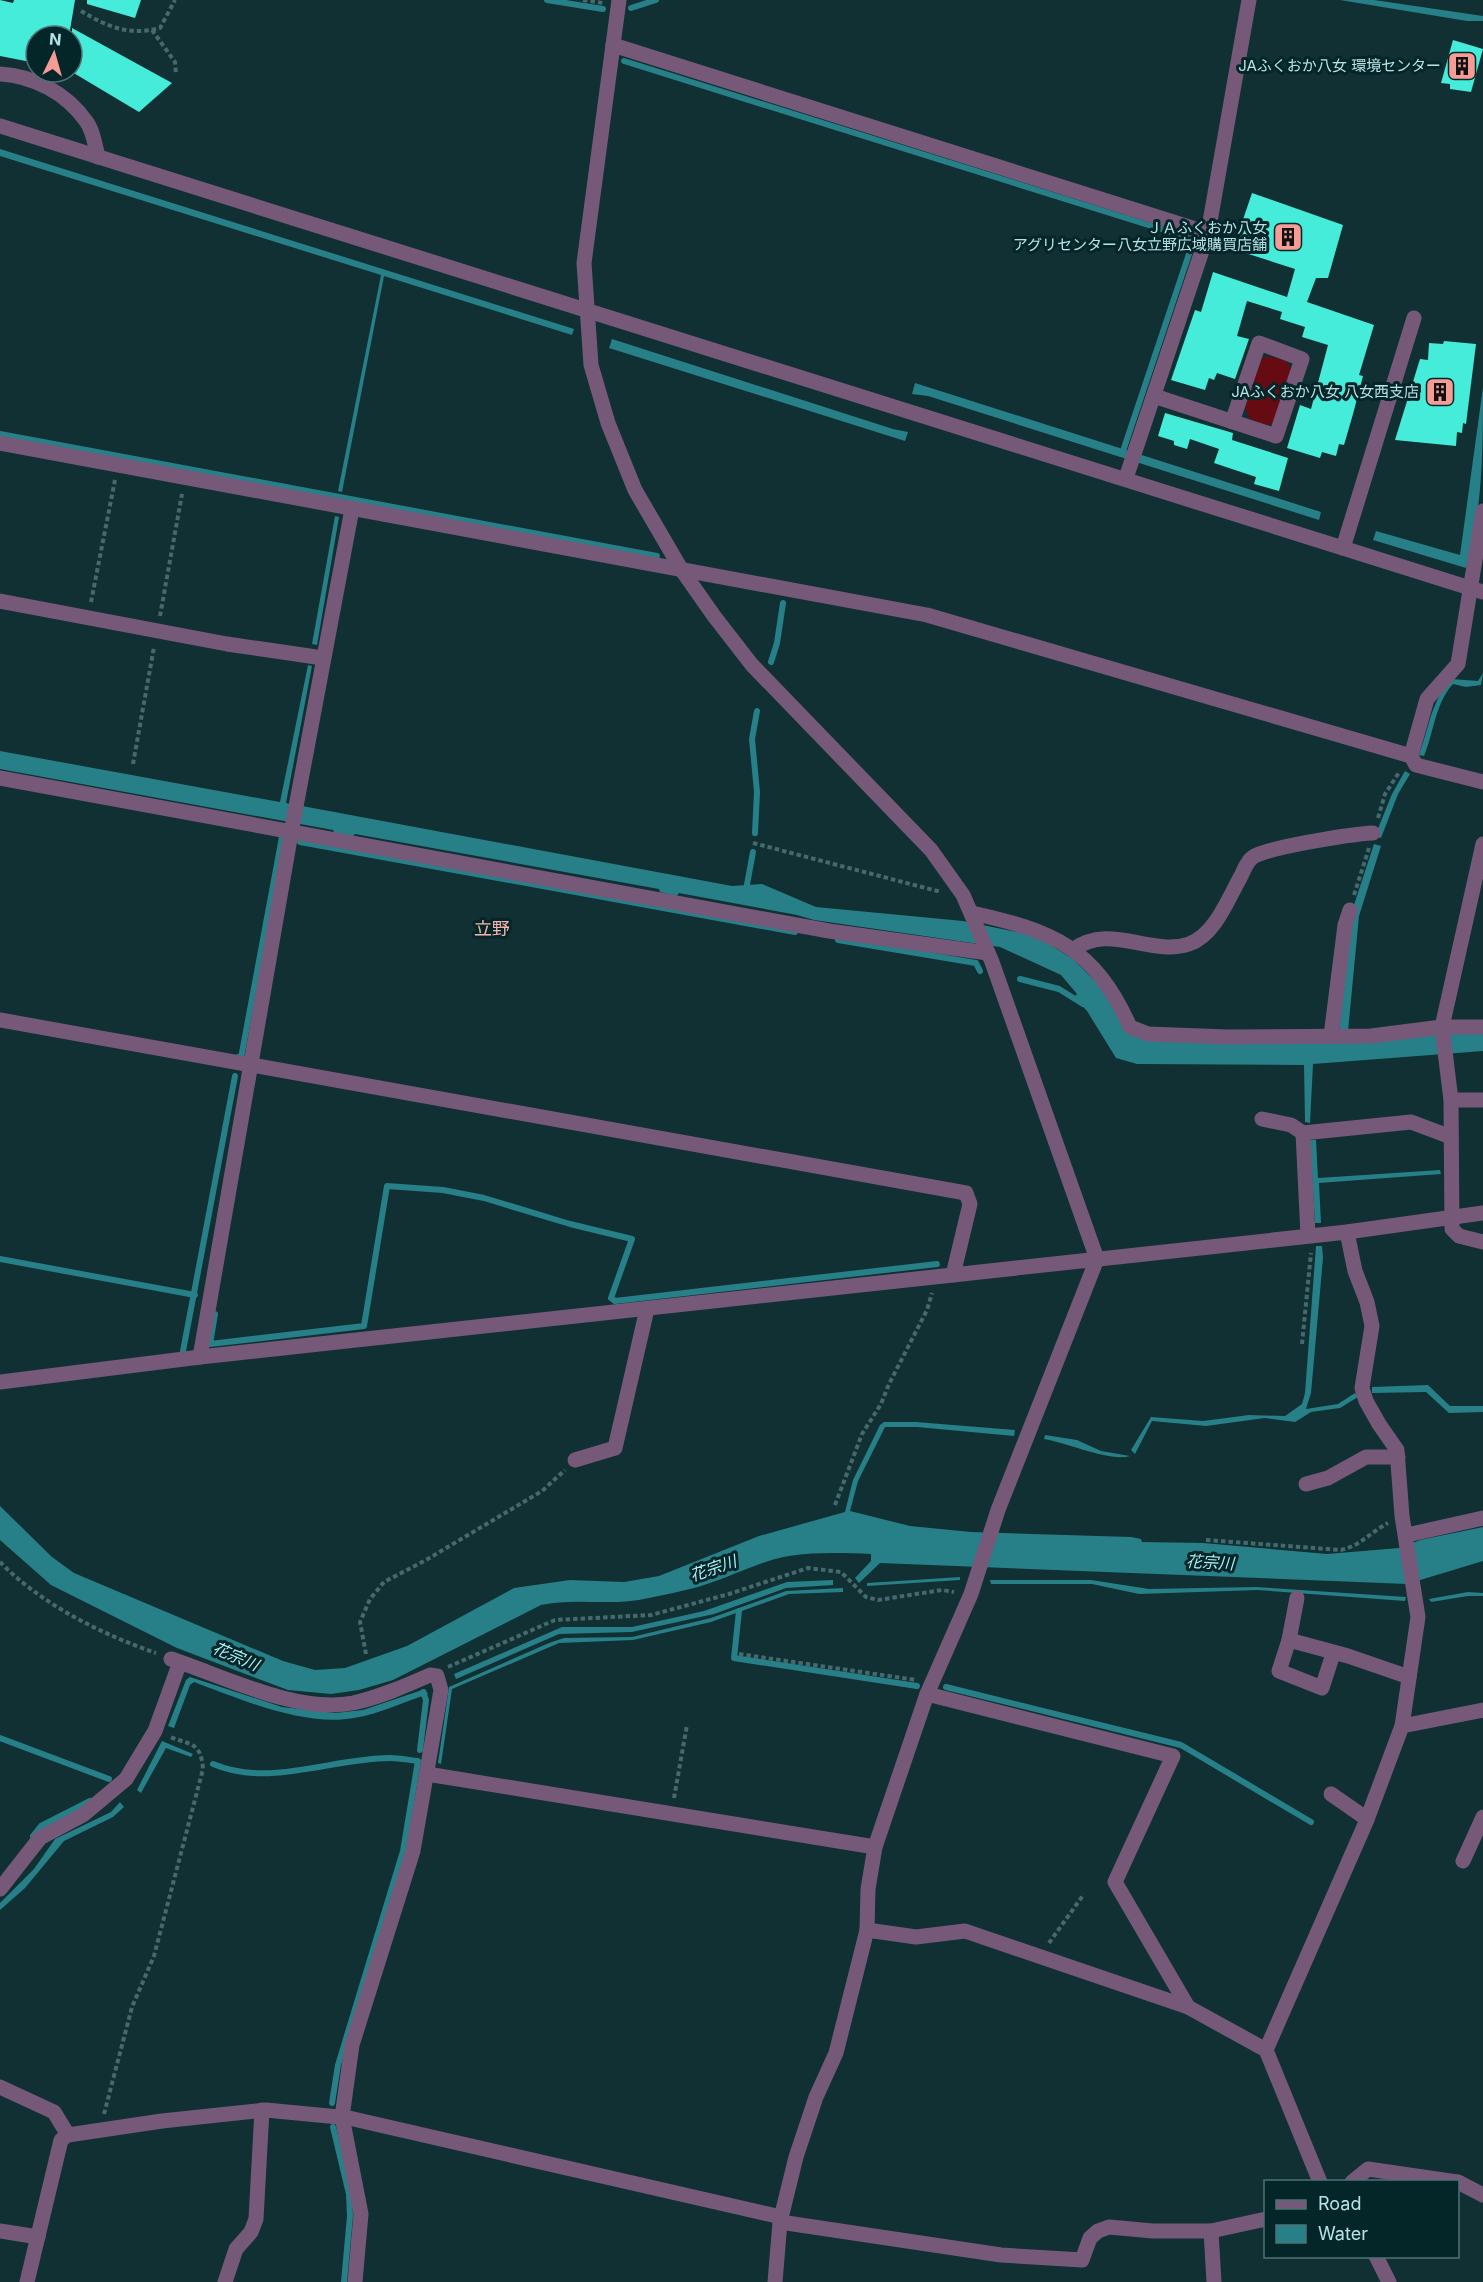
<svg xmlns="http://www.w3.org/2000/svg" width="1483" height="2282" font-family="Inter,'Noto Sans JP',sans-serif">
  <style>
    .green { fill: #660b12 }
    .water { fill: #277f88 }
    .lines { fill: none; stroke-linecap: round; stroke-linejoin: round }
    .stream { stroke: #277f88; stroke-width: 6 }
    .building { fill: #45ecd9 }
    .path { stroke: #45696d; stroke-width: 4; stroke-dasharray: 4.5 3; stroke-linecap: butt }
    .minor { stroke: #765979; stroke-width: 15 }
    .labels { text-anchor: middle; stroke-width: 6; stroke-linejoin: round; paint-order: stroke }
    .poi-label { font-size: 15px; fill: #b7e3e8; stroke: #052629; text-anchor: end }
    .water-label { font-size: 16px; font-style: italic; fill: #adeff6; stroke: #052629 }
    .quarter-label { font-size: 18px; fill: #f7b3ad; stroke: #052629 }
  </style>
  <rect width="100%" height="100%" fill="#103033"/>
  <!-- green -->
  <polygon class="green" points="1268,356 1286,361 1292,370 1274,423 1266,425 1250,419 1245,408 1261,360"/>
  <!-- water -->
  <g class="water">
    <polygon points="1340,0 1374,0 1483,16 1483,21 1467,21"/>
    <polygon points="0,149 574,329 572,335 384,276 342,492 338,491 381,275 0,156"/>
    <polygon points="612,339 893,429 908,432 905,441 609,348"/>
    <polygon points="915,383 1321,512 1319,520 928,396 912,394"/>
    <path d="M1483,387C1483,447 1483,510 1466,568L1373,540L1376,531L1460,555Z"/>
    <polygon points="335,516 339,517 317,645 312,644"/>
    <polygon points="308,665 312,666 286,803 732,886 762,884 816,907 963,921 1036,936 1073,959 1108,994 1124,1030 1338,1042 1351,914 1374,844 1381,846 1359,916 1347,1042 1483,1031 1483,1051 1313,1064 1310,1123 1305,1122 1304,1065 1137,1064 1116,1058 1087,1011 1074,997 1077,994 1061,975 1000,947 814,920 797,915 679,893 677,896 660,892 659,889 355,834 352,837 335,834 333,830 0,769 0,751 280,802"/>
    <path d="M1483,673L1481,685L1466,687L1453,684C1435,704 1434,732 1424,756L1419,755C1429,728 1431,700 1452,679L1478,681Z"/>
    <polygon points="1405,771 1410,774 1398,794 1381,838 1375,836 1392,794"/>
    <polygon points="1310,1140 1316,1140 1318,1178 1440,1170 1441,1174 1319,1183 1321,1223 1315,1223"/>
    <polygon points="1316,1246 1322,1246 1323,1258 1311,1393 1306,1409 1338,1404 1355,1393 1358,1397 1340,1408 1311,1412 1295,1422 1265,1418 1206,1426 1152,1421 1135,1454 1131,1450 1151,1417 1203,1421 1249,1415 1285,1416 1302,1404 1305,1393"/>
    <polygon points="1428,1385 1450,1406 1483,1406 1483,1412 1449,1413 1426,1392 1372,1393 1372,1387"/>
    <path d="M884,1422H916L1015,1430L1014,1436L917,1427H885L858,1481L850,1511L910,1526L971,1532L1131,1537L1141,1539L1142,1542L1203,1543L1327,1554L1399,1548L1420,1540L1483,1527V1561L1407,1584L880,1563L859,1583L855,1578L871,1561V1554C843,1553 817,1552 789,1556C760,1561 735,1575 707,1584C689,1590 668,1594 649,1598C612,1607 576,1597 541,1605L393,1680L359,1690L331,1694L288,1690L177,1648L51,1585L0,1540V1506L52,1557L74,1573L283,1661L315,1670L345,1668L407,1646L514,1588L570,1580L624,1582L659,1576L759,1536L845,1512L853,1480L880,1425Z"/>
    <path d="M1045,1435L1077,1440L1101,1451L1130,1456C1110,1462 1068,1443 1044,1439Z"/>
    <polygon points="960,1577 960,1580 867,1586 867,1583"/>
    <polygon points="833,1580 833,1585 786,1588 714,1614 632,1632 559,1634 456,1679 454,1674 562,1627 632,1627 704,1611 787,1582"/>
    <polygon points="990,1580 1091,1580 1149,1589 1256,1587 1406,1597 1405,1601 1258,1590 1139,1594 1092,1584 991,1584"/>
    <polygon points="843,1588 843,1592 789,1594 711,1622 633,1640 559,1643 452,1689 441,1764 438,1763 449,1687 549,1643 564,1638 632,1637 711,1618 786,1591"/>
    <polygon points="1468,1592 1483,1593 1483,1596 1468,1596 1431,1602 1429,1599"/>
    <path d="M190,1677L282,1707L335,1713L363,1710L425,1689L428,1694C404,1702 379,1714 354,1718C304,1727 240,1699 194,1682L190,1685L174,1728L168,1726L186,1680Z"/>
    <polygon points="162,1741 193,1754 191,1757 166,1748 141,1793 137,1790"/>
    <polygon points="120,1802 124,1807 113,1817 64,1841 25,1888 0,1910 0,1903 34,1869 55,1839 111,1812"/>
  </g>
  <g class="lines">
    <!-- stream -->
    <g class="stream">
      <polyline points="547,0 603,9"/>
      <polyline points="631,8 656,0"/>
      <polyline points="624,61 1190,238 1191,248 1122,454"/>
      <polyline points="0,434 657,556"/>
      <polyline points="771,662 777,643 783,603"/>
      <polyline points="755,833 757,792 752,739 757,711"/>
      <polyline points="300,842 795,932"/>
      <polyline points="746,890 753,852"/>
      <polyline points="838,940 976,963 980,971"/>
      <polyline points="1020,979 1059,989 1083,1004"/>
      <polyline points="238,1057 241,1058 282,837"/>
      <polyline points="0,1259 195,1295"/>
      <polyline points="215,1314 210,1344 364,1326 387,1186 443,1190 484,1198 570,1224 632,1239 611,1298 615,1301 937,1264"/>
      <polyline points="183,1351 235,1076"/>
      <polyline points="739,1611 734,1658 917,1686"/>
      <polyline points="946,1687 1181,1745 1311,1822"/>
      <polyline points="0,1738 109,1779"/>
      <polyline points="420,1750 426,1700 423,1692"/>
      <path d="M213,1764C269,1788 332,1758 390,1758C399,1758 409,1760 418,1761L403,1851L338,2065L332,2103"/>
      <polyline points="33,1836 41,1826 90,1801"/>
      <polyline points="333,2127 349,2194 350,2216 344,2282"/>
    </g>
  </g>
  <!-- building -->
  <g class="building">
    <polygon points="0,0 13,3 14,0 75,0 69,36 36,36 36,63 0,56"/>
    <polygon points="87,0 141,0 135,18 87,4"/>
    <polygon points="72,28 172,83 139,112 72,72"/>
    <polygon points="1453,40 1483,49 1471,92 1450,89 1450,84 1441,83"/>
    <polygon points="1252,193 1343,225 1328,278 1316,278 1307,302 1374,325 1359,375 1363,376 1353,414 1344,445 1339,444 1336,456 1322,452 1320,458 1287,448 1300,405 1311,409 1328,345 1302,337 1305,327 1280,319 1282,312 1247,301 1237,336 1249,339 1235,379 1217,373 1214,380 1209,378 1205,390 1171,380 1195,310 1201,312 1213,272 1287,297 1295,269 1233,249"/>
    <polygon points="1444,341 1476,344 1466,424 1463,423 1462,433 1457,432 1456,446 1395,440 1420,359 1428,360 1429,343 1443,344"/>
    <polygon points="1165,413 1233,433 1232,440 1288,458 1279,491 1254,484 1256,477 1214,463 1219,449 1190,439 1187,449 1174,445 1174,441 1158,436"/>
  </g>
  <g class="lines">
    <!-- path -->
    <g class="path">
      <polyline points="583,0 603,3"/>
      <path d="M81,11C108,27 129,36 160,28L175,0"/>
      <polyline points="152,30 175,62 176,75"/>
      <polyline points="91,602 115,480"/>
      <polyline points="160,616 182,494"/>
      <polyline points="133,764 154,647"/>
      <polyline points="1378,818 1385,794 1400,771"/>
      <polyline points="753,843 941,892"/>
      <polyline points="1354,895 1369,848"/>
      <polyline points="1302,1344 1311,1253"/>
      <polyline points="835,1505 862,1434 881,1404 889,1384 927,1310 932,1293"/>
      <path d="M1206,1540L1341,1550C1362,1545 1369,1533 1388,1523"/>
      <path d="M0,1562C41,1604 101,1634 156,1653"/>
      <polyline points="366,1654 360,1622 370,1599 384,1582 426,1560 542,1491 565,1470"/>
      <polyline points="739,1654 916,1680"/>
      <polyline points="448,1667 555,1620 651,1615 729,1594 808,1568 841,1572 866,1597 878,1600 942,1590 954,1592"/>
      <polyline points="674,1798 687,1725"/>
      <polyline points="1049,1943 1084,1894"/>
      <path d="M104,2114L132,2007L154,1956L203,1769C201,1743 192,1745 170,1737"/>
    </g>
    <!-- minor -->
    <g class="minor">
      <polyline points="619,0 584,263 591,365 608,423 635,490 681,569 714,616 752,665 931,850 963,895 992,962 1097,1259 998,1510 971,1594 927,1694 875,1847 868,1889 867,1930 836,2053 816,2097 796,2157 780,2222 775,2282"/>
      <polyline points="613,45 1208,233"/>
      <path d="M0,74C34,76 66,93 86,121C93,130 95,145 98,157"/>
      <polyline points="0,126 1483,592"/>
      <polyline points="1154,396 1276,436 1302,359 1259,343 1232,422"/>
      <polyline points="0,443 927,615 1411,756 1416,765 1483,782"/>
      <polyline points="1126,478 1208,233 1249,0"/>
      <polyline points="1343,548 1414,318"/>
      <polyline points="0,601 227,644 323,658"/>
      <polyline points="1411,756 1427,699 1458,664 1483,511"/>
      <polyline points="0,778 829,931 988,953"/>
      <polyline points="1483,844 1442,1027 1451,1100 1452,1229 1459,1236 1483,1242"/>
      <path d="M972,913C1053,931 1094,947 1130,1027L1148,1034L1227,1037L1371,1036L1442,1027H1483"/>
      <path d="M1073,950C1109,922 1151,957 1189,944C1215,935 1228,899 1241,876C1244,870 1247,861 1253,857C1269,847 1352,834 1373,833"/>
      <polyline points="0,1020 966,1193 970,1204 953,1275"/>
      <polyline points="1331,1036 1345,925 1350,910"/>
      <polyline points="1451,1100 1483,1100"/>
      <polyline points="1262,1119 1291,1125 1303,1133"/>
      <polyline points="1308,1235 1303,1133 1411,1122 1451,1137"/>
      <polyline points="200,1357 291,833 352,509"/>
      <polyline points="0,1382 200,1357 1347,1232 1483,1213"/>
      <polyline points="575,1460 615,1448 647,1309"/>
      <polyline points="1306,1484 1328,1478 1366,1457 1398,1457"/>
      <polyline points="1407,1535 1483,1518"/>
      <polyline points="1289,1640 1297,1598"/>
      <polyline points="1333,1654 1322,1688 1279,1671 1289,1640 1348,1656 1409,1677"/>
      <path d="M171,1659C223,1676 297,1714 353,1703C380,1697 405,1686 430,1675L437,1676L441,1690L413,1851L352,2045L342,2117L361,2214L355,2282"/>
      <polyline points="927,1694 1173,1756 1115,1882 1188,2007"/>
      <polyline points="1402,1726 1483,1710"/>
      <polyline points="427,1774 875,1847"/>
      <polyline points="1331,1794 1367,1819"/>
      <polyline points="1463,1861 1483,1817"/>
      <polyline points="0,1889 40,1838 83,1815 126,1779 155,1731 180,1662"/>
      <polyline points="867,1930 916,1937 965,1931 1188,2007 1266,2050 1320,2182"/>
      <polyline points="1266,2050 1366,1822 1402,1726 1418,1617 1402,1516 1397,1450 1379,1424 1366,1401 1362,1388 1372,1326 1367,1302 1355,1271 1347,1232"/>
      <polyline points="0,2087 54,2112 68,2135"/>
      <polyline points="1352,2182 1368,2169 1457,2182"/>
      <polyline points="1458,2182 1483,2195"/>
      <polyline points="780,2222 1001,2255 1082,2260 1090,2238 1098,2231 1109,2227 1153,2231 1211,2231 1266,2219"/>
      <polyline points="0,2231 38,2237"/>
      <polyline points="1211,2231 1214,2282"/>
      <polyline points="1376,2256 1389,2282"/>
      <polyline points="27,2282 61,2140 68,2135 162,2121 266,2110 349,2118 781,2217"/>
      <polyline points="225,2282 236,2249 251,2232 256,2219 262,2110"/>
    </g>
  </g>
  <!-- icons -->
  <defs>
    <g id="building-square" transform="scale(1.5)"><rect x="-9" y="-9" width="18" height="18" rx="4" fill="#f59c95" stroke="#052629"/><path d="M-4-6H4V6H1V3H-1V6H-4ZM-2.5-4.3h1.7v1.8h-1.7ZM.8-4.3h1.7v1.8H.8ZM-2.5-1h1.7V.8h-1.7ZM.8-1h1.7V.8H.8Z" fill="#111"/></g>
  </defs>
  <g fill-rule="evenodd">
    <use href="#building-square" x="1462" y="66"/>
    <use href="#building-square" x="1288" y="237"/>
    <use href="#building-square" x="1440" y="392"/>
  </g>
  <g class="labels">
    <!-- poi labels -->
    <g class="poi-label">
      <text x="1441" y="71">JAふくおか八女 環境センター</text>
      <text x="1267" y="233">ＪＡふくおか八女<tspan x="1267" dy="17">アグリセンター八女立野広域購買店舗</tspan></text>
      <text x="1419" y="397">JAふくおか八女 八女西支店</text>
    </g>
    <!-- water labels -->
    <g class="water-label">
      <text transform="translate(1210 1562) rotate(3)" y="6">花宗川</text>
      <text transform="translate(713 1568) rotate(-19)" y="6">花宗川</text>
      <text transform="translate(236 1656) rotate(23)" y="6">花宗川</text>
    </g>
    <!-- quarter labels -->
    <g class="quarter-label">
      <text x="492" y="935">立野</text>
    </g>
  </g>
  <!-- legend -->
  <rect x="1264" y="2180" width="195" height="78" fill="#052629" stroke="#4c7275" stroke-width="1.5"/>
  <rect x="1276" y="2200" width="30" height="9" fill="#765979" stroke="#4c7275" stroke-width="1.5"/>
  <text x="1318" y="2210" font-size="18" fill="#b7e3e8">Road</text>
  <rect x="1276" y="2225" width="30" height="18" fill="#277f88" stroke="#4c7275" stroke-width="1.5"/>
  <text x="1318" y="2240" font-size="18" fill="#b7e3e8">Water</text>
  <!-- north arrow -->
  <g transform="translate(54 54) rotate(5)"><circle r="28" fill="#052629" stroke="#4c7275" stroke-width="1.5"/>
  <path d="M0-4.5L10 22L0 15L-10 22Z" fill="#f59c95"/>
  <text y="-9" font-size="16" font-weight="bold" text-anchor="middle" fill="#b7e3e8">N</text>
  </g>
</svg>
